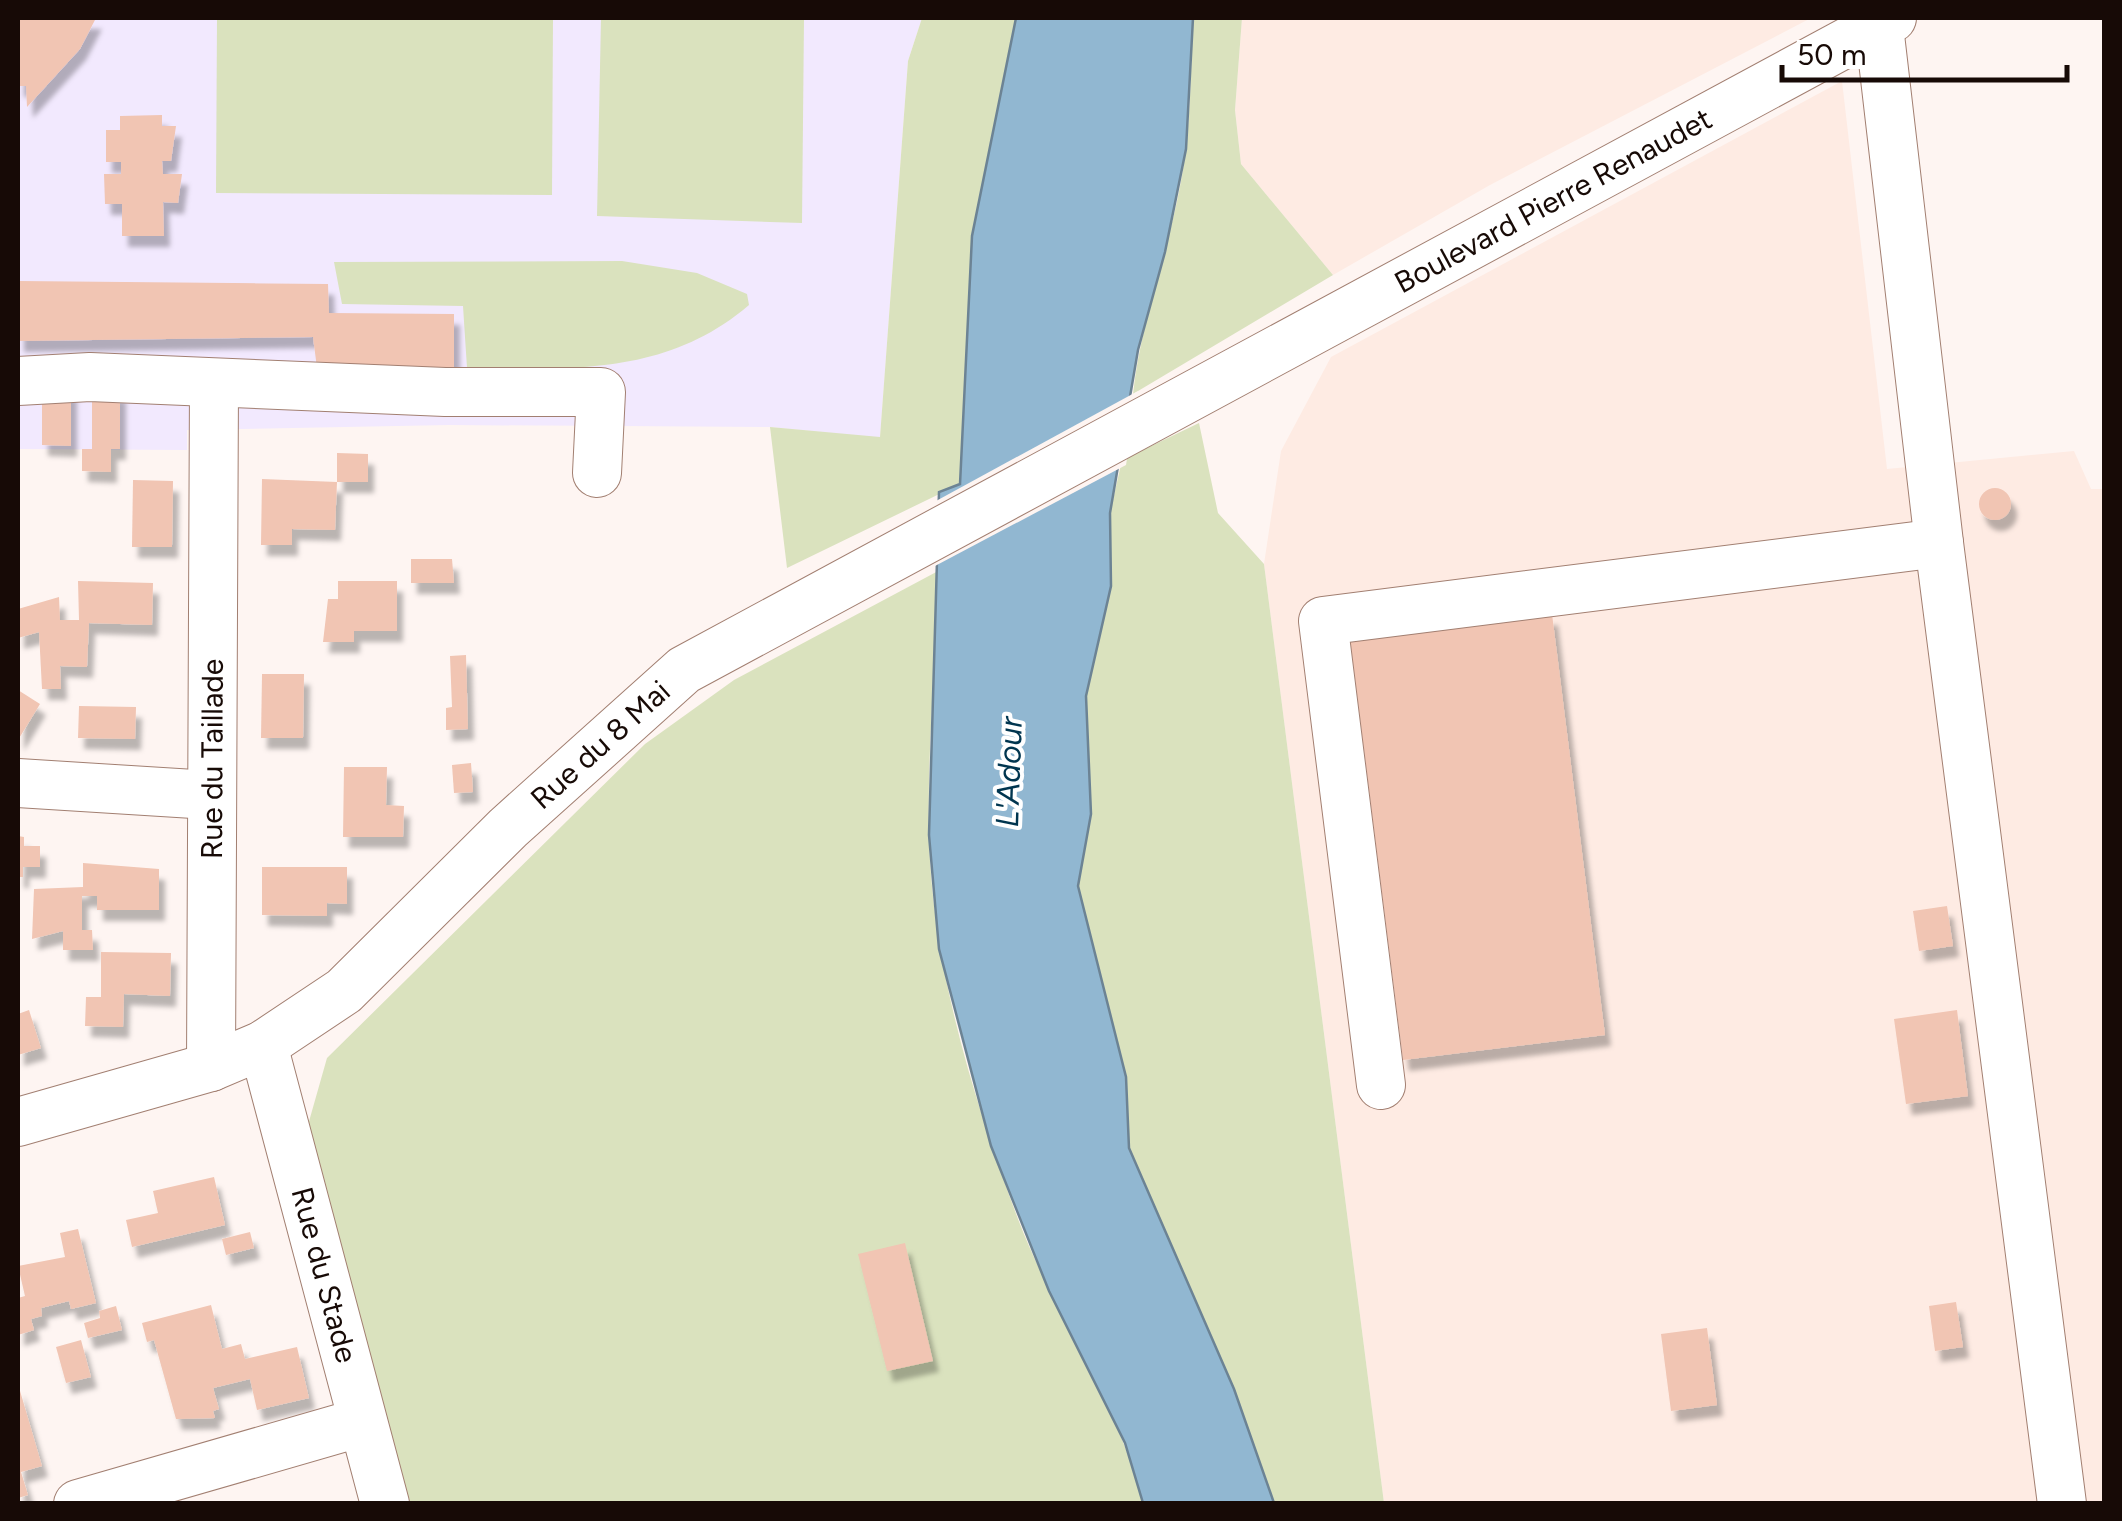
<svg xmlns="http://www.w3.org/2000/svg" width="2122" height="1521" font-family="Figtree,sans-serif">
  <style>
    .built { fill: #feebe3 }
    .education { fill: #f2e9fe }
    .green { fill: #dae2be }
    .water { fill: #91b7d1; stroke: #6c8394; stroke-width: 2.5 }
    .pier { fill: #fef5f2 }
    .building { fill: #f1c5b3; filter: url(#shadow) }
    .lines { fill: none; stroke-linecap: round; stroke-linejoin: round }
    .minor-casing { stroke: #a27f71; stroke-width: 50 }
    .minor { stroke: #fff; stroke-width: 48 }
    .labels { text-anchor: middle; stroke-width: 8; stroke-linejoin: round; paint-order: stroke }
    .street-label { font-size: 30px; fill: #170a06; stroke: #fff }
    .water-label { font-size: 32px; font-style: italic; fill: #00354f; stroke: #fff }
  </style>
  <defs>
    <filter id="shadow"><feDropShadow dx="6" dy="11" stdDeviation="2.5" flood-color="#0004"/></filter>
  </defs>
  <rect width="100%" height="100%" fill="#fef5f2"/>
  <!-- built -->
  <g class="built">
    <polygon points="1242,18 1811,18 1490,185 1333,275 1241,164 1235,110"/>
    <polygon points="1842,81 1887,469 2074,451 2091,489 2104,489 2104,1503 1384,1503 1264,564 1281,451 1331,357"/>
  </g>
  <!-- education -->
  <polygon class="education" points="18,18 922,18 908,61 880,438 770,427 449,425 187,430 187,450 18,449"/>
  <!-- green -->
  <g class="green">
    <polygon points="217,18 553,18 552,195 216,193"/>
    <polygon points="601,18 804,18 802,223 597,216"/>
    <polygon points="922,18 1016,18 972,236 960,484 787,568 770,427 880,437 908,61"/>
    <path d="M1193,18H1242L1235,110L1241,164L1333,275L1133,394C1142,310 1177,231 1186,147C1191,105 1191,61 1193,18Z"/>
    <path d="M622,261L697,273L747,294L749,305C666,376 571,369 467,368L463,306L342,304L334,262Z"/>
    <polygon points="1199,423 1218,513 1264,564 1384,1503 1274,1503 1234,1389 1129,1148 1126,1077 1078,886 1091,814 1086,696 1111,586 1110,513 1122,460"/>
    <path d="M940,570C936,658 927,747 929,836C932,965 973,1098 1018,1219C1055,1316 1118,1402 1143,1503H406L306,1132L327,1058L645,744L734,680Z"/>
  </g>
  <!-- water -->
  <polygon class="water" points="1016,18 1193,18 1186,149 1165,252 1138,350 1110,513 1111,586 1086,696 1091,814 1078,886 1126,1077 1129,1148 1234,1389 1274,1503 1143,1503 1125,1443 1049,1291 991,1146 939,949 929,835 939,492 960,484 972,236"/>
  <!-- pier -->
  <polygon class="pier" points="1138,391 1126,465 935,566 936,501"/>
  <!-- building -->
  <g class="building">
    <polygon points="18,18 96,18 80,49 27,107 26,86 18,86"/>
    <polygon points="162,115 162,126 176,126 171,161 162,161 163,174 182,174 178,203 163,202 164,236 122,236 122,204 105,204 104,174 121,174 121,162 106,162 106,130 120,130 120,116"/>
    <polygon points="18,281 328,284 329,313 454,314 454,373 317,368 313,337 18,341"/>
    <polygon points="42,387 71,388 71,446 42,445"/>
    <polygon points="92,390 120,390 120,449 111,449 111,472 82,471 82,449 92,449"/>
    <polygon points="337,453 368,454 368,482 337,482"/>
    <polygon points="262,479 337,482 335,530 292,529 292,545 261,545"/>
    <polygon points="133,480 173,481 172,547 132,547"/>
    <circle cx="1995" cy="504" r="16"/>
    <polygon points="411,559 452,559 454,583 411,583"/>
    <polygon points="78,581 153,583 152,625 89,623 87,667 60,666 61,689 42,689 39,632 18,638 18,609 59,597 60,620 79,620"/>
    <polygon points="338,581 397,581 397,631 354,631 354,642 323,642 328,599 338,599"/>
    <polygon points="1552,614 1605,1035 1403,1060 1350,639"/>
    <polygon points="466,655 468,729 446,730 446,708 452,707 450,656"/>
    <polygon points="262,674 304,674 303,738 261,738"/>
    <polygon points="18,690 40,704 18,740"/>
    <polygon points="79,706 136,707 135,739 78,738"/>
    <polygon points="471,763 473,792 454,793 452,765"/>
    <polygon points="344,767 387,767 386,805 404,806 403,837 343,837"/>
    <polygon points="18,836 24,837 24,846 40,846 40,867 23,867 23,877 18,877"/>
    <polygon points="83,863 159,869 159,910 97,910 97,896 82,896 82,930 92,930 93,950 63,950 63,931 32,939 34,889 83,887"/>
    <polygon points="262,867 347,867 347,904 327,903 327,916 262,915"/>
    <polygon points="1947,906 1953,946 1919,951 1913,911"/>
    <polygon points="101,952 171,953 170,996 124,994 123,1027 85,1026 86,997 101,997"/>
    <polygon points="29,1010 41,1048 18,1055 18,1014"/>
    <polygon points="1957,1010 1968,1096 1906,1104 1894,1019"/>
    <polygon points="214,1177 225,1225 132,1247 126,1220 158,1213 153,1191"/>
    <polygon points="78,1229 96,1303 71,1309 69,1301 41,1308 42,1316 31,1319 34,1330 18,1335 18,1298 25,1296 18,1266 65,1257 60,1233"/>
    <polygon points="250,1232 254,1248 226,1255 222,1239"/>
    <polygon points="905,1243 933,1361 887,1371 858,1254"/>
    <polygon points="1956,1302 1963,1347 1935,1351 1929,1306"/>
    <polygon points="211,1305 222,1349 241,1344 245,1359 297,1347 309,1398 257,1410 250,1379 213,1388 219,1409 213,1411 215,1418 176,1419 154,1340 147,1342 142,1323"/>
    <polygon points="116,1306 122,1330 88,1338 84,1323 100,1318 99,1311"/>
    <polygon points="1707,1328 1717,1405 1671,1411 1661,1334"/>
    <polygon points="81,1340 91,1377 66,1383 56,1347"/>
    <polygon points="18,1384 42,1466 21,1472 28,1495 18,1498"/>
  </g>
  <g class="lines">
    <!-- minor casing -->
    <g class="minor-casing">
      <g id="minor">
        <polyline points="1878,18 1939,543 2062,1504"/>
        <polyline points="18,381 90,377 445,392 601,392 597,473"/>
        <polyline points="18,783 210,795"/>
        <path id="s1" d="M263,1045L385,1504"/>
        <path id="s2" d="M211,1067L214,384"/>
        <polyline points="1381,1085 1323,621 1939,543"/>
        <path id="s3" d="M18,1122L211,1067L263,1045L344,991L508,828L684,670L1892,18"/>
        <polyline points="78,1504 362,1422"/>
      </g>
    </g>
    <!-- minor -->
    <use href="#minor" class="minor"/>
  </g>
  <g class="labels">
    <!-- street labels -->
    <g class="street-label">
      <text dy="10" stroke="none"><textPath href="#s3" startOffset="1810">Boulevard Pierre Renaudet</textPath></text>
      <text dy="10" stroke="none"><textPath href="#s3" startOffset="710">Rue du 8 Mai</textPath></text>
      <text dy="10" stroke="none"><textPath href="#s2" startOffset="308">Rue du Taillade</textPath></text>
      <text dy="10" stroke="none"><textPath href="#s1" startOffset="238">Rue du Stade</textPath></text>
    </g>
    <!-- water labels -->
    <g class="water-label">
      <text transform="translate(1009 772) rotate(-88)" y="11">L'Adour</text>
    </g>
  </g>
  <!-- border -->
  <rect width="2122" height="1521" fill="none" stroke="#170a06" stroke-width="40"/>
  <!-- scale -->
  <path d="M1782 65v15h285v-15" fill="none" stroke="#170a06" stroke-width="5"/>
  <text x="1797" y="65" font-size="30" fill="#170a06" stroke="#ffffff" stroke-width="8" paint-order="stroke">50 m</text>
</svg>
